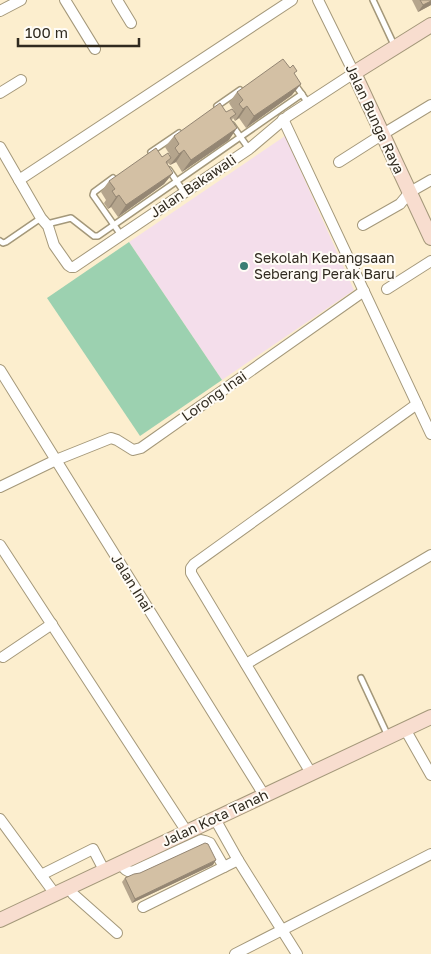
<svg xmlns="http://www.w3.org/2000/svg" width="431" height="954" font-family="'Golos Text',sans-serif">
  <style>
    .education { fill: #f4deeb }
    .green { fill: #9cd1b0 }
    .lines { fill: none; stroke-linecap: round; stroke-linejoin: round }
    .lane-casing { stroke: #a4987a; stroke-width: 8 }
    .street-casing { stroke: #a4987a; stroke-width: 12 }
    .secondary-casing { stroke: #a4987a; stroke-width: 16 }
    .lane { stroke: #fff; stroke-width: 5 }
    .street { stroke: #fff; stroke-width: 10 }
    .secondary { stroke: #f8ddcf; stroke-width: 14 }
    .wall { fill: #b5a58d }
    .shaded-wall { fill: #948673 }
    .building { fill: #d3c0a4; stroke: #948673 }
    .poi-dot { fill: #3a7f73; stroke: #fffcf6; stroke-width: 2 }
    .labels { text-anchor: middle; stroke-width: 4; stroke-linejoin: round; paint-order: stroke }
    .street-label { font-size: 14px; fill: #302a1f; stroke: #fffcf6 }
    .poi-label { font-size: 14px; fill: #302a1f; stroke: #fffcf6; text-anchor: start }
  </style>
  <rect width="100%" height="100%" fill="#fceece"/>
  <!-- education -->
  <polygon class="education" points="285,136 354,290 222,380 129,242"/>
  <!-- green -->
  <polygon class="green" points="129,242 222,380 140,436 47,298"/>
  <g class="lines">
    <!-- lane casing -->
    <g class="lane-casing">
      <g id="lane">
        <polyline points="373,0 395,47"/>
        <polyline points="294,83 308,103"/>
        <polyline points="217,106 240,90"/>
        <polyline points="232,125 249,149"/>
        <polyline points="151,152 179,133"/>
        <polyline points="169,170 184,192"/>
        <polyline points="113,178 94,192 93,195 121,235"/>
        <polyline points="47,224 71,218 94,236 98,236 302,94"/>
        <polyline points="0,241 3,243 6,242 41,218"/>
        <polyline points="361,678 388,736"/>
      </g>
    </g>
    <!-- street casing -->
    <g class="street-casing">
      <g id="street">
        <polyline points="65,0 95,49"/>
        <polyline points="117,0 131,23"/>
        <polyline points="0,11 21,0"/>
        <polyline points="0,93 21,80"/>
        <polyline points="283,119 431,434"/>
        <polyline points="0,147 41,218 48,226 54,245 68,265 71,267 74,267 249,149 288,116 354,73 318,0"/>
        <polyline points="339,162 383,134 431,105"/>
        <polyline points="19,180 292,0"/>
        <polyline points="363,225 400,204 410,192 431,180"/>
        <polyline points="387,289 431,261"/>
        <polyline points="0,370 264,795"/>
        <polyline points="0,487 56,460 111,438 117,440 133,450 141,448 364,291"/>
        <polyline points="0,545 187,832"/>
        <polyline points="3,657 52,624"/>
        <polyline points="246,664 431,555"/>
        <polyline points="405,729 431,775"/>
        <polyline points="311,773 191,573 191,568 194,564 417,404"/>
        <polyline points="0,819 55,894"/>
        <polyline points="215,819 238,860 297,954"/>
        <path d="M121,863C124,869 127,873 134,871L201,840L205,841L210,843L224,867"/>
        <polyline points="41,875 93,849 104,870"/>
        <polyline points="69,887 73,894 117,933"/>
        <polyline points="143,907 238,860"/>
        <polyline points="235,954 431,854"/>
      </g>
    </g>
    <!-- secondary casing -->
    <g class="secondary-casing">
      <g id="secondary">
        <polyline points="431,25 354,73 431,238"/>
        <polyline points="0,920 431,717"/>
      </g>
    </g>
    <!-- lane -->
    <use href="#lane" class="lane"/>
    <!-- street -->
    <use href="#street" class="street"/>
    <!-- secondary -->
    <use href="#secondary" class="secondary"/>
  </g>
  <!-- wall -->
  <g class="wall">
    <polygon points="412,0 431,0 431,5 418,12"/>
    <polygon points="294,75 292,95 246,128 239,118 235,121 233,118 232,120 229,140 182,172 176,162 170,165 168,163 167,165 173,173 164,184 118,217 111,207 108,209 104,203 106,200 101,192 109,181 162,157 170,156 170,155 165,147 174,136 226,112 234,111 229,103 237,92"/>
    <polygon points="213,865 132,903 122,882 125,878"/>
  </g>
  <!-- shaded-wall -->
  <g class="shaded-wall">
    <polygon points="431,1 431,5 418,12 423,5"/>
    <polygon points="301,84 292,95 246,128 254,116"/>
    <polygon points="247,106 239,118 235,121 243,109"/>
    <polygon points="237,128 229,140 182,172 191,160"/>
    <polygon points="184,150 176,162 170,165 179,154"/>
    <polygon points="173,173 164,184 118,217 126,205"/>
    <polygon points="119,195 111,207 108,209 116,197"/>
    <polygon points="216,860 213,865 132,903 135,899"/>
  </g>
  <!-- building -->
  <g class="building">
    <polygon points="420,0 431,0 431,1 423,5"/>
    <polygon points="283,59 290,68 293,65 297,71 294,73 301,84 254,116 247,106 243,109 239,104 243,100 237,92"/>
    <polygon points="220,103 226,112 232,109 236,114 230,118 237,128 191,160 184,150 179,154 175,148 179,144 174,136"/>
    <polygon points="156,148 162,157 168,153 171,158 166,162 173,173 126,205 119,195 116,197 112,191 115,189 109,181"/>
    <polygon points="205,843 208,844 216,860 135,899 125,878 134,874 140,873"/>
  </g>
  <!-- markers -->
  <circle class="poi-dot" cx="244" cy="266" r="5"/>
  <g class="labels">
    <!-- street labels -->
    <g class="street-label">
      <text transform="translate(375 119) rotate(65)" y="5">Jalan Bunga Raya</text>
      <text transform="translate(193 186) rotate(-34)" y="5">Jalan Bakawali</text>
      <text transform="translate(214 396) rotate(-35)" y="5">Lorong Inai</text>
      <text transform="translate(132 583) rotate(58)" y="5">Jalan Inai</text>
      <text transform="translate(215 818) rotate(-25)" y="5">Jalan Kota Tanah</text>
    </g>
    <!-- poi labels -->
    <g class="poi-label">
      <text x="254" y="263">Sekolah Kebangsaan<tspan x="254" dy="16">Seberang Perak Baru</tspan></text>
    </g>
  </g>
  <!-- scale -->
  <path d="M18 38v8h121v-8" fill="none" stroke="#302a1f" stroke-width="2.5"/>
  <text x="25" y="38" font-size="15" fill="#302a1f" stroke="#fffcf6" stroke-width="4" paint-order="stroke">100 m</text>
</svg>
